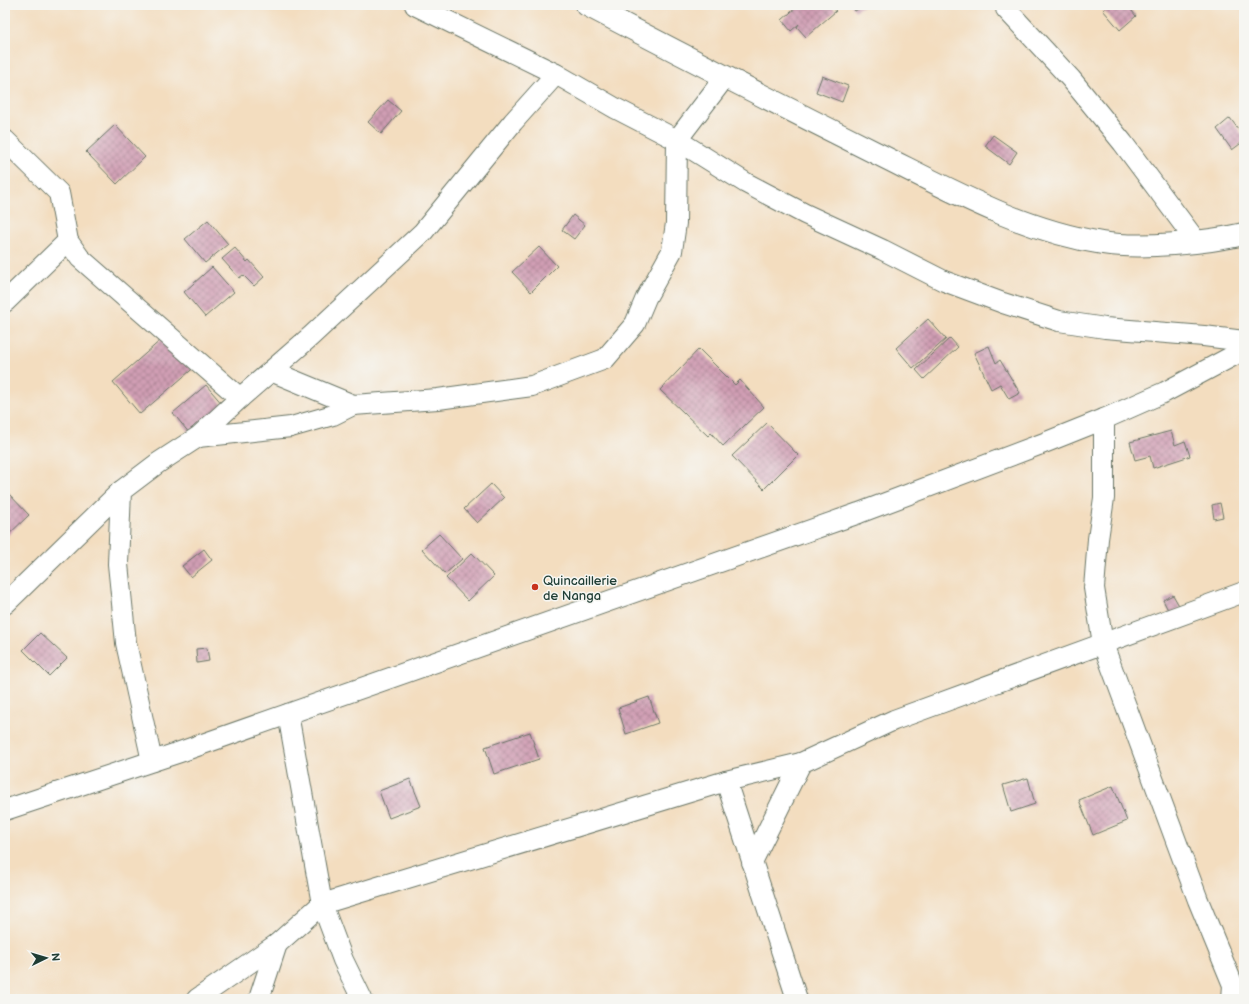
<svg xmlns="http://www.w3.org/2000/svg" width="1249" height="1004" font-family="'Balsamiq Sans',sans-serif">
  <style>
    .building { fill: url(#building-cross-hatch) }
    .lines { fill: none; stroke-linecap: round; stroke-linejoin: round }
    .street-casing { stroke: #697565; stroke-width: 22 }
    .secondary-casing { stroke: #697565; stroke-width: 24 }
    .street { stroke: #fff; stroke-width: 20 }
    .secondary { stroke: #fff; stroke-width: 22 }
    .poi-dot { fill: #c8321e; stroke: #f6f6f2; stroke-width: 1.5 }
    .labels { text-anchor: middle; stroke-width: 3; stroke-linejoin: round; paint-order: stroke }
    .poi-label { font-size: 13px; fill: #1f3d34; stroke: #f6f6f2; text-anchor: start }
  </style>
  <defs>
    <pattern id="building-cross-hatch" width="8" height="8" patternUnits="userSpaceOnUse"><rect width="8" height="8" fill="#d09eb4"/><path d="M0 0l8 8M0 8l8-8" fill="none" stroke="#a88293"/></pattern>
  </defs>
  <rect width="100%" height="100%" fill="#f6f6f2"/>
  <filter id="ink" filterUnits="userSpaceOnUse"><feTurbulence type="fractalNoise" baseFrequency=".025" numOctaves="2"/><feDisplacementMap in="SourceGraphic" scale="8" xChannelSelector="R" yChannelSelector="G"/><feConvolveMatrix kernelMatrix="1 2 1 2 8 2 1 2 1" color-interpolation-filters="sRGB"/></filter>
  <filter id="wash" filterUnits="userSpaceOnUse"><feTurbulence type="fractalNoise" baseFrequency=".012" numOctaves="4" result="noise"/><feDisplacementMap in="SourceGraphic" scale="16" xChannelSelector="R" yChannelSelector="G"/><feGaussianBlur stdDeviation="0.9" result="paint"/><feColorMatrix in="noise" values="0 0 0 0 0 0 0 0 0 0 0 0 0 0 0 0 0 1.4 0 .05"/><feComposite in="paint" operator="in"/></filter>
  <g filter="url(#wash)">
    <rect width="100%" height="100%" fill="#f3ddbf"/>
    <g id="blocks">
      <!-- building -->
      <g class="building">
        <polygon points="799,5 830,5 836,11 806,37 797,27 799,24 791,31 782,20"/>
        <polygon points="851,5 865,5 855,11"/>
        <polygon points="1109,5 1127,5 1136,16 1120,30 1103,10"/>
        <polygon points="822,76 848,86 842,102 816,92"/>
        <polygon points="388,100 401,111 381,134 368,122"/>
        <polygon points="1230,118 1244,137 1244,141 1232,150 1217,129"/>
        <polygon points="115,125 145,157 117,184 86,152"/>
        <polygon points="993,135 1017,152 1009,164 985,146"/>
        <polygon points="573,215 585,225 574,239 562,230"/>
        <polygon points="208,220 228,244 205,263 185,239"/>
        <polygon points="539,247 557,266 531,292 512,272"/>
        <polygon points="235,248 247,262 249,260 264,277 254,286 243,275 239,278 222,259"/>
        <polygon points="212,267 234,292 205,317 184,292"/>
        <polygon points="928,319 946,339 913,368 896,348"/>
        <polygon points="170,332 197,365 140,414 113,382"/>
        <polygon points="950,338 958,347 924,379 916,370"/>
        <polygon points="989,346 996,363 1000,360 1020,393 1009,399 1000,384 991,389 974,353"/>
        <polygon points="699,349 735,385 740,380 764,407 723,446 711,433 708,436 660,390"/>
        <polygon points="206,385 223,405 190,434 173,413"/>
        <polygon points="767,423 798,455 764,489 732,456"/>
        <polygon points="1171,431 1175,445 1185,441 1190,456 1153,468 1150,456 1135,460 1130,442"/>
        <polygon points="491,484 504,498 477,523 464,509"/>
        <polygon points="8,493 29,515 5,538 5,496"/>
        <polygon points="1220,503 1223,517 1214,519 1212,505"/>
        <polygon points="439,534 462,559 445,574 422,549"/>
        <polygon points="204,549 212,560 191,577 182,566"/>
        <polygon points="472,553 494,576 468,601 446,578"/>
        <polygon points="1173,595 1181,609 1170,614 1163,600"/>
        <polygon points="40,633 67,658 49,676 23,650"/>
        <polygon points="207,648 209,661 197,663 196,649"/>
        <polygon points="649,697 658,723 626,734 618,708"/>
        <polygon points="530,732 539,759 494,774 485,747"/>
        <polygon points="1028,778 1035,804 1011,812 1003,785"/>
        <polygon points="410,779 421,806 389,818 379,791"/>
        <polygon points="1113,786 1127,821 1093,835 1079,800"/>
      </g>
    </g>
  </g>
  <g filter="url(#ink)">
    <use href="#blocks" fill-opacity="0" stroke="#697565" stroke-width="1"/>
    <g class="lines">
      <!-- street casing -->
      <g class="street-casing">
        <g id="street">
          <polyline points="415,5 556,74 615,108 677,140 746,183 805,214 883,250 944,281 1003,303 1059,321 1105,328 1204,336 1244,341"/>
          <polyline points="1006,9 1071,79 1123,143 1196,241"/>
          <polyline points="5,140 59,193 68,241 80,258 240,398"/>
          <polyline points="5,302 68,241"/>
          <polyline points="271,371 353,405"/>
          <polyline points="1104,419 1104,498 1098,539 1094,588 1103,644 1198,900 1233,985 1232,999"/>
          <polyline points="198,437 291,427 333,415 353,405 438,399 532,386 605,359 635,324 646,298 672,251 676,223 677,140 725,77"/>
          <polyline points="5,604 121,491"/>
          <polyline points="288,714 322,904 343,960 362,999"/>
          <polyline points="152,761 126,643 118,564 121,491 158,463 198,437 240,398 310,337 423,232 513,122 556,74"/>
          <polyline points="726,781 797,999"/>
          <polyline points="5,810 180,752 859,513 1044,443 1104,419 1165,392 1244,350"/>
          <polyline points="752,862 801,763"/>
          <polyline points="197,999 277,944 322,904 726,781 801,763 894,720 1244,592"/>
          <polyline points="259,999 277,944"/>
        </g>
      </g>
      <!-- secondary casing -->
      <g class="secondary-casing">
        <path id="secondary" d="M587,5C682,55 778,104 874,152C947,188 1020,230 1102,243C1142,249 1204,243 1244,234"/>
      </g>
      <!-- street -->
      <use href="#street" class="street"/>
      <!-- secondary -->
      <use href="#secondary" class="secondary"/>
    </g>
  </g>
  <!-- markers -->
  <circle class="poi-dot" cx="535" cy="587" r="4"/>
  <g class="labels">
    <!-- poi labels -->
    <g class="poi-label">
      <text x="543" y="585">Quincaillerie<tspan x="543" dy="15">de Nanga</tspan></text>
    </g>
  </g>
  <!-- margin -->
  <rect width="1249" height="1004" fill="none" stroke="#f6f6f2" stroke-width="20"/>
  <!-- north arrow -->
  <g transform="translate(46 958) rotate(85)" stroke="#f6f6f2" stroke-width="3" paint-order="stroke">
  <path d="M0-3L7 15L0 10L-7 15Z" fill="#1f3d34"/>
  <text y="-6" font-size="11" font-weight="bold" text-anchor="middle" fill="#1f3d34">N</text>
  </g>
</svg>
